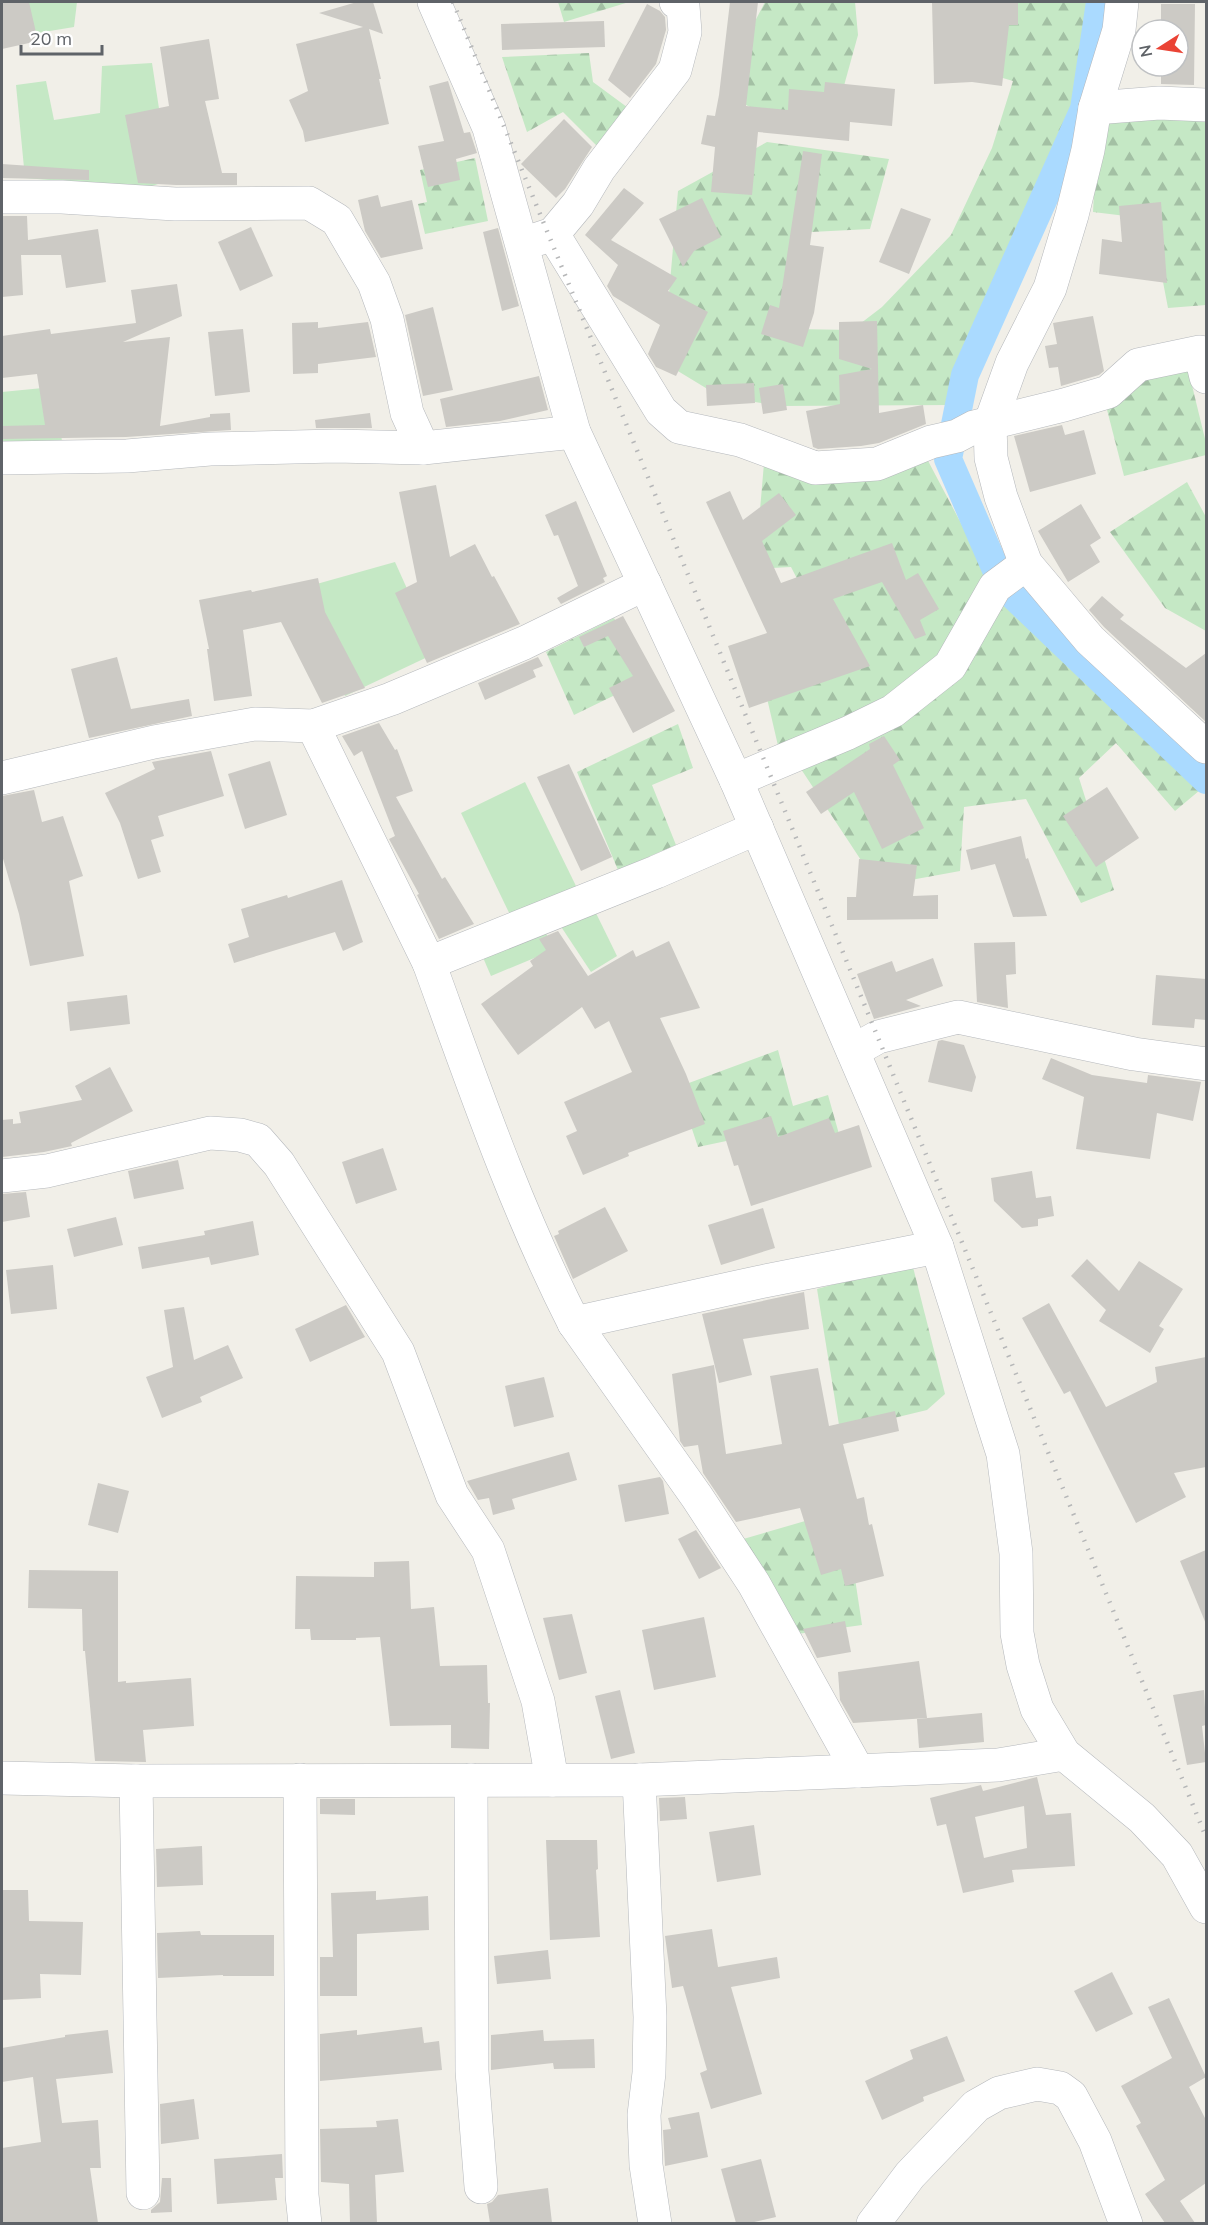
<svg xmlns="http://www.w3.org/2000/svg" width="1208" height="2225" font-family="Mulish,sans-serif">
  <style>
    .forest { fill: url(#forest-firs) }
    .park { fill: #c5e8c5 }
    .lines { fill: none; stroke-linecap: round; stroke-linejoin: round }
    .canal { stroke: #aadaff; stroke-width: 28 }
    .building { fill: #cccac5; fill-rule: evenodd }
    .minor-casing { stroke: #b5b8bc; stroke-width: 34 }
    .minor { stroke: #fff; stroke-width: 33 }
    .rail { stroke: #b6b7b8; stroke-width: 4.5; stroke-dasharray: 1.5 8; stroke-linecap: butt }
  </style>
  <defs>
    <pattern id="forest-firs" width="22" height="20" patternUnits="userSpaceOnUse" patternTransform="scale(1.5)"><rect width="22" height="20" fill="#c5e8c5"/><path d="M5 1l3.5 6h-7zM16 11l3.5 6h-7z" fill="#a3c0a4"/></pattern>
  </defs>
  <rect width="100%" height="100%" fill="#f1efe8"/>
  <!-- forest -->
  <g class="forest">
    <polygon points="558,2 629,2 564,22"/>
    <polygon points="765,2 855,2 858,35 837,111 763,114 733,98 743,44"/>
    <polygon points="952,2 1095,2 1081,104 962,369 951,405 780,406 719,396 663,362 678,191 767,142 889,159 870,229 811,232 794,329 852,330 882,307 951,235 992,148 1013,81 955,64 950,14"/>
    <polygon points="589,53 593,82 631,110 597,146 563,112 527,132 502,57"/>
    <polygon points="1206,112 1206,305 1168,308 1151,219 1093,212 1098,117"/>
    <polygon points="475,158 488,221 425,234 418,204 427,202 420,170"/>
    <polygon points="1188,369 1206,443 1206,455 1124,476 1104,398 1131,384"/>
    <polygon points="926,457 992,582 949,650 894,704 779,750 766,694 820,623 791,567 755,569 764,463"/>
    <polygon points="1187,482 1206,517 1206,631 1165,608 1110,532"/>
    <polygon points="1003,591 1206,785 1175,811 1116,743 1079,778 1114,890 1081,903 1026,799 964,807 960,871 878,886 799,766 852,743"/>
    <polygon points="614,618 655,696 615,695 574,715 546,652"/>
    <polygon points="678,724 693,768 652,785 676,845 618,870 577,772"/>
    <polygon points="778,1050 793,1106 828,1095 848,1166 764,1133 698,1147 678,1087"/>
    <polygon points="912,1263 945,1394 927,1410 840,1431 817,1289"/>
    <polygon points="812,1519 851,1552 862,1625 790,1635 733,1542"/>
  </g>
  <!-- park -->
  <g class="park">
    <polygon points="2,2 77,2 74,27 7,38 2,24"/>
    <polygon points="152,63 170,180 146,188 25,178 16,85 46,81 54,120 100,113 102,66"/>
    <polygon points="53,387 64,453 2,452 2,392"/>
    <polygon points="395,562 436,653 345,696 306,587"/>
    <polygon points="525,782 577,888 512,919 461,813"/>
    <polygon points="592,905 617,956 591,972 558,922"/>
    <polygon points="541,926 556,949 491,976 481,953"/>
  </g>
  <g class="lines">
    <!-- canal -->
    <polyline class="canal" points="1100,2 1084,109 965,375 948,459 1003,586 1206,780"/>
  </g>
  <!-- building -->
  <g class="building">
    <polygon points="2,2 29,2 38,41 2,49"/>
    <polygon points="357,2 373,2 383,34 369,29 381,79 379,79 389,124 305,142 303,131 289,100 308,91 296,44 363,27 319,13"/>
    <polygon points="730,2 758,2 746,106 788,110 789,89 824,92 825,82 895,89 892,126 850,122 849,141 758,132 752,195 711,192 715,147 701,144 707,115 715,116 719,95"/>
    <polygon points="932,2 1018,2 1018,25 1009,25 1002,86 972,82 934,84"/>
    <polygon points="647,4 660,11 665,17 666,30 656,64 630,98 608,80"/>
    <polygon points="1161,4 1195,4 1194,85 1161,84 1161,66 1178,66 1178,30 1161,30"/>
    <polygon points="604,21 605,47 502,50 501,24"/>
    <polygon points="209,39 219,99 205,101 222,173 237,173 237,185 176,185 138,183 125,115 169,106 160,47"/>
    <polygon points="448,81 464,133 470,132 477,153 456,159 460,180 428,187 418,146 444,141 429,86"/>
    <polygon points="564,119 592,147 565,189 556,198 521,164"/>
    <polygon points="803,151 822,154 810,245 824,247 814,313 803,347 761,334 770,305 779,308"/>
    <polygon points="2,164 89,170 89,180 2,178"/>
    <polygon points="624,188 644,203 611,240 677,278 668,291 708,312 676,376 656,367 648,354 660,325 613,296 607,286 618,265 585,235"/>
    <polygon points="378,195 381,207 412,200 423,249 381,258 365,231 358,200"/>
    <polygon points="702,198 721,237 694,251 683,267 659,219"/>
    <polygon points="1161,202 1167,283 1099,274 1102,239 1122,242 1119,206"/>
    <polygon points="901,208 931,219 909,274 879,262"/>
    <polygon points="2,216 27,216 28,240 98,229 106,282 66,288 61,255 21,255 23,295 2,297"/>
    <polygon points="251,227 273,276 240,291 218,242"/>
    <polygon points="498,228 519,306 502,311 483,232"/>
    <polygon points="177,284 182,316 123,342 170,337 160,426 210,417 210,414 230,413 231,430 126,437 2,439 2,426 45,425 37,374 2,378 2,336 50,329 51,334 136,323 131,290"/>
    <polygon points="433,307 453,390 423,396 405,315"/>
    <polygon points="1093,316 1104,371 1099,375 1061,386 1058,367 1049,368 1045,346 1057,344 1053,323"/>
    <polygon points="877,321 879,413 923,405 926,424 879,443 861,446 818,449 813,447 806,411 840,404 839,375 872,369 839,359 839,322"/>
    <polygon points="318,322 318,328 368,322 376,357 318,364 318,373 293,374 292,323"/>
    <polygon points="243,329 250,392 215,396 208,332"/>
    <polygon points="539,376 548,410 500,421 446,427 440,399"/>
    <polygon points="754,383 755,403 707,406 706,385"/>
    <polygon points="783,384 787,410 763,414 759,388"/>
    <polygon points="370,413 372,428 316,428 315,420"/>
    <polygon points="1062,425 1065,435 1084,430 1096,474 1030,492 1014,436"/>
    <polygon points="436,485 450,557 475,544 492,577 494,576 520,624 427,663 395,593 417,582 399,492"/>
    <polygon points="730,491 743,520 779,493 796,515 762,541 781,583 892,543 906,580 918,573 939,609 920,620 926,635 915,639 882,582 833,599 870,666 749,708 728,646 767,633 706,502"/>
    <polygon points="576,501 607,576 603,578 605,582 561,604 557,598 578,586 558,535 554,536 545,515"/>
    <polygon points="1081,504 1101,538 1090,545 1100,562 1068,582 1038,531"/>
    <polygon points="318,578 325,612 365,688 322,703 281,622 243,630 252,696 214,701 207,649 209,649 199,600 251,590 252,592"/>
    <polygon points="1102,596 1124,615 1120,619 1186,668 1206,653 1206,722 1104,627 1089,610"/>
    <polygon points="623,616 675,711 633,733 609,688 633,676 608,636 584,647 579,637"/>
    <polygon points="117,657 131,709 189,699 192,716 89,738 71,669"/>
    <polygon points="538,657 543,666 533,670 536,677 485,700 478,683"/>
    <polygon points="379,723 395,750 397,749 413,791 396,797 442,879 445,877 474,924 439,939 417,895 419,894 389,839 395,836 362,751 354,756 342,736"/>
    <polygon points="884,736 900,760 893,765 924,828 882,849 854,792 821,814 806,792 870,749 869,744"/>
    <polygon points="211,751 224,796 158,816 164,836 151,840 161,872 138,879 120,823 105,793 155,769 152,762"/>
    <polygon points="270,761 287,815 245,829 228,774"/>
    <polygon points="569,764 612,857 581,871 537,777"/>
    <polygon points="1107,787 1139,838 1096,867 1063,816"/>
    <polygon points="34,790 42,822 63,816 83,876 69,881 84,956 30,966 19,914 2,855 2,796"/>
    <polygon points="1021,836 1026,859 1028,858 1047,916 1013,917 995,864 971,870 966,850"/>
    <polygon points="859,859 917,865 913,896 938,895 938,919 847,920 847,897 856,897"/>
    <polygon points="342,880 363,942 343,951 335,932 234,963 228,944 249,937 241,909 287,895 288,898"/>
    <polygon points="558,931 588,976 633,950 636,957 669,941 700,1008 660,1018 686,1074 705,1124 628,1153 629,1156 583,1175 566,1136 577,1131 564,1102 632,1072 609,1021 595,1029 582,1007 518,1055 481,1004 533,966 530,961 546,950 539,939"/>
    <polygon points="1015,942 1016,974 1006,975 1008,1008 977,1002 974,943"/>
    <polygon points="933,958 943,986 906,1000 921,1006 874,1019 857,974 892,961 896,972"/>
    <polygon points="1156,975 1206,979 1206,1020 1195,1019 1194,1028 1152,1025"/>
    <polygon points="127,995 130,1024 70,1031 67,1002"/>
    <polygon points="942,1040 964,1045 976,1077 972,1092 928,1082 938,1041"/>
    <polygon points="1051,1058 1092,1075 1147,1083 1148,1075 1201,1082 1193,1121 1157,1113 1150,1159 1076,1149 1084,1097 1042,1079"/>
    <polygon points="110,1067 133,1111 71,1143 72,1146 44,1152 2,1157 2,1120 13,1119 13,1124 21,1123 19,1112 82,1100 75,1086"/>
    <polygon points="771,1116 778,1137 829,1118 835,1133 859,1125 872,1167 751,1206 738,1165 734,1166 723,1131"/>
    <polygon points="383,1148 397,1190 356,1204 342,1162"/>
    <polygon points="178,1160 184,1189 134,1199 128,1171"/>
    <polygon points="1032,1171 1036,1198 1051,1196 1054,1216 1038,1219 1038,1226 1022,1228 994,1201 991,1178"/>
    <polygon points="26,1192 30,1217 2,1222 2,1194"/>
    <polygon points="605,1207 628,1251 573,1279 554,1236 559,1234 558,1231"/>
    <polygon points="763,1208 775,1248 721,1265 708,1225"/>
    <polygon points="116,1217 123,1245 74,1257 67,1229"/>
    <polygon points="253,1221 259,1255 211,1265 209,1257 142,1269 138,1247 205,1235 204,1231"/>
    <polygon points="1087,1259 1119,1291 1139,1261 1183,1289 1159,1326 1164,1329 1150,1353 1099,1321 1106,1310 1071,1276"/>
    <polygon points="53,1265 57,1309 11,1314 6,1270"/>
    <polygon points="804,1292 809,1329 743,1339 752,1375 719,1383 702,1314"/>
    <polygon points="1049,1303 1106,1407 1157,1382 1155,1367 1206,1357 1206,1467 1174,1473 1186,1497 1136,1523 1070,1391 1064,1394 1022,1318"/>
    <polygon points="346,1305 365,1337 310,1362 295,1329"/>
    <polygon points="184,1307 194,1360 228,1345 243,1378 200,1397 202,1402 162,1418 146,1377 173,1367 164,1310"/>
    <polygon points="714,1365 726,1454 782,1444 770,1376 818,1368 829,1426 895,1411 899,1431 843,1444 857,1499 864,1497 869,1525 872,1524 884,1576 845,1586 841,1569 821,1575 800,1508 736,1522 703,1473 698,1445 684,1447 680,1441 672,1374"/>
    <polygon points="544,1377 554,1417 514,1427 505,1386"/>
    <polygon points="569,1452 577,1480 512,1499 515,1509 493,1515 489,1498 478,1500 467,1481"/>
    <polygon points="660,1477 663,1481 669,1514 625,1522 618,1485"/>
    <polygon points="98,1483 129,1491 118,1533 88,1525"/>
    <polygon points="696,1530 721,1568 699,1579 678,1539"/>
    <polygon points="1206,1550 1206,1624 1180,1561"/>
    <polygon points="409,1561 411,1609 434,1607 440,1666 487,1665 488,1703 490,1703 489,1749 451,1748 451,1725 390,1726 380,1637 356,1638 356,1640 311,1640 310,1629 295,1629 296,1576 374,1577 374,1562"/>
    <polygon points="29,1570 118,1571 118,1682 126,1681 126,1683 191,1678 194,1726 143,1730 146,1762 95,1761 85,1651 83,1651 82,1609 28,1608"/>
    <polygon points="572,1614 587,1673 559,1680 543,1618"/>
    <polygon points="704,1617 716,1677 654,1690 642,1630"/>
    <polygon points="845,1621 851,1652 817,1658 803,1629"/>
    <polygon points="919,1661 927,1718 853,1723 840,1700 838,1672"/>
    <polygon points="620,1690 635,1753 611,1759 595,1696"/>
    <polygon points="1204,1690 1206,1725 1202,1726 1206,1762 1187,1765 1173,1695"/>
    <polygon points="982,1713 984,1742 919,1748 917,1719"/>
    <path d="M1037,1777L1046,1815L1071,1813L1075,1866L1012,1870L1014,1882L963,1893L946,1824L937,1826L930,1798L981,1785L983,1791ZM1024,1806L1027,1848L984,1858L975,1817Z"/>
    <polygon points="685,1797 687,1819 660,1821 659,1798"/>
    <polygon points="320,1799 355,1799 355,1815 320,1814"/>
    <polygon points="754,1825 761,1875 717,1882 709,1832"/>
    <polygon points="546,1840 597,1840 598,1869 596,1870 600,1937 550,1940"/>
    <polygon points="202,1846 203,1885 157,1887 156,1849"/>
    <polygon points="2,1890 28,1890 29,1921 83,1922 81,1975 40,1974 41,1998 2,2000"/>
    <polygon points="376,1891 376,1900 428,1896 429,1930 357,1934 357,1996 320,1996 320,1957 333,1957 331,1893"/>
    <polygon points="712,1929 718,1967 777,1957 780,1978 731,1987 762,2094 711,2109 700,2073 707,2070 683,1986 672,1988 665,1936"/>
    <polygon points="200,1931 201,1935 274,1935 274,1976 223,1976 223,1975 158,1978 157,1933"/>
    <polygon points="548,1950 551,1979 497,1984 494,1956"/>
    <polygon points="1112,1972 1133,2014 1096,2032 1074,1991"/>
    <polygon points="1169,1998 1206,2077 1189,2087 1206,2120 1206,2183 1180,2201 1195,2223 1165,2223 1145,2194 1165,2180 1136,2126 1141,2123 1121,2086 1172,2058 1148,2007"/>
    <polygon points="422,2027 424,2043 439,2041 442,2070 320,2081 320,2034 357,2030 357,2035"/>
    <polygon points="108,2030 113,2073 56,2079 62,2123 98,2120 101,2168 90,2168 98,2223 2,2223 2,2148 41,2142 33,2077 2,2082 2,2048 65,2037 65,2035"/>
    <polygon points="543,2030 544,2041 594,2039 595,2068 554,2069 553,2063 491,2070 491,2035"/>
    <polygon points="947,2036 965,2081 923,2097 924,2101 882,2120 865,2081 913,2059 910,2050"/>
    <polygon points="194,2099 199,2139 161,2144 160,2104"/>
    <polygon points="699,2112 708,2157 665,2166 663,2130 671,2129 668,2118"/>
    <polygon points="398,2119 404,2172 375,2175 377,2223 350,2223 349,2184 321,2182 320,2129 377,2127 376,2121"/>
    <polygon points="282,2154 283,2178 275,2178 277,2200 217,2204 214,2159"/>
    <polygon points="761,2159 776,2217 750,2223 736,2223 721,2169"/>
    <polygon points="162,2178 171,2178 172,2212 151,2213 151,2210 160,2202"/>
    <polygon points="548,2188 552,2223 490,2223 487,2204 492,2202 498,2195"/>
  </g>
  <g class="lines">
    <!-- minor casing -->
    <g class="minor-casing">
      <g id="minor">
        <polyline points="434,2 489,128 574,432 736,780 937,1247 1003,1454 1016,1553 1017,1633 1023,1665 1037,1709 1064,1754 1142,1818 1177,1855 1206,1907"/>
        <polyline points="1122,2 1119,30 1095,108 1088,150 1072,215 1050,288 1012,363 990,424 991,458 1001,497 1026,564 1090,640 1206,747"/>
        <polyline points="1095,108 1159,103 1206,105"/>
        <polyline points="2,197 62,197 175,204 309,203 337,220 374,283 387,319 407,413 423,448 574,432"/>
        <polyline points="553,234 661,411 679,427 740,440 815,468 877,464 931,442 957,436 974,427 1064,405 1108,392 1138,365 1200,352 1206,377"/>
        <polyline points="532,241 553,234 578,204 599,169 675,70 685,32 683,6 676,2"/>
        <polyline points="2,458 127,456 210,449 335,446 423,448"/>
        <polyline points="313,726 429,963 656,872 757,828"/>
        <polyline points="2,778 154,742 255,724 313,726 391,699 524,643 645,584"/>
        <polyline points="736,780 848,733 893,711 950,666 995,587 1026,564"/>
        <path d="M429,963C473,1084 515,1207 574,1323"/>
        <polyline points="853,1051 878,1037 958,1017 1134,1054 1206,1064"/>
        <polyline points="2,1176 47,1171 210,1133 240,1135 258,1140 279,1164 398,1352 452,1495 488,1550 538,1701 552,1780"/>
        <polyline points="858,1771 754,1584 697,1497 574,1323 760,1282 937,1247"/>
        <polyline points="2,1778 136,1781 639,1780 998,1765 1064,1754"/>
        <polyline points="300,1780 302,2195 305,2224"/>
        <polyline points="471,1780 472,2071 481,2187"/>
        <polyline points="639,1780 650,2017 649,2073 644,2115 646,2165 655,2224"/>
        <polyline points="136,1781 143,2193"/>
        <polyline points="873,2224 910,2175 976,2106 999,2093 1037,2084 1060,2088 1071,2096 1095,2141 1126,2224"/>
      </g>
    </g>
    <!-- minor -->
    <use href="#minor" class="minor"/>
    <!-- rail -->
    <polyline class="rail" points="453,2 1206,1837"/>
  </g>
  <!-- border -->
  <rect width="1208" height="2225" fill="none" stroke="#5f6368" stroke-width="6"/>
  <!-- north arrow -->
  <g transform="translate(1160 48) rotate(258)"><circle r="28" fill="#ffffff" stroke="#bfc1c3" stroke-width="1.5"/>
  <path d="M0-4.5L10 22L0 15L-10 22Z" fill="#ea4335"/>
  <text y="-9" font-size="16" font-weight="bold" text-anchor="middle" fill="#5f6368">N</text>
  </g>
  <!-- scale -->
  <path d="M21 45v9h81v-9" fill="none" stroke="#5f6368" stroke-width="3"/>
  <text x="30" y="45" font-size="18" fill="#5f6368" stroke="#ffffff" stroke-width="4.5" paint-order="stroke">20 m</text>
</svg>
